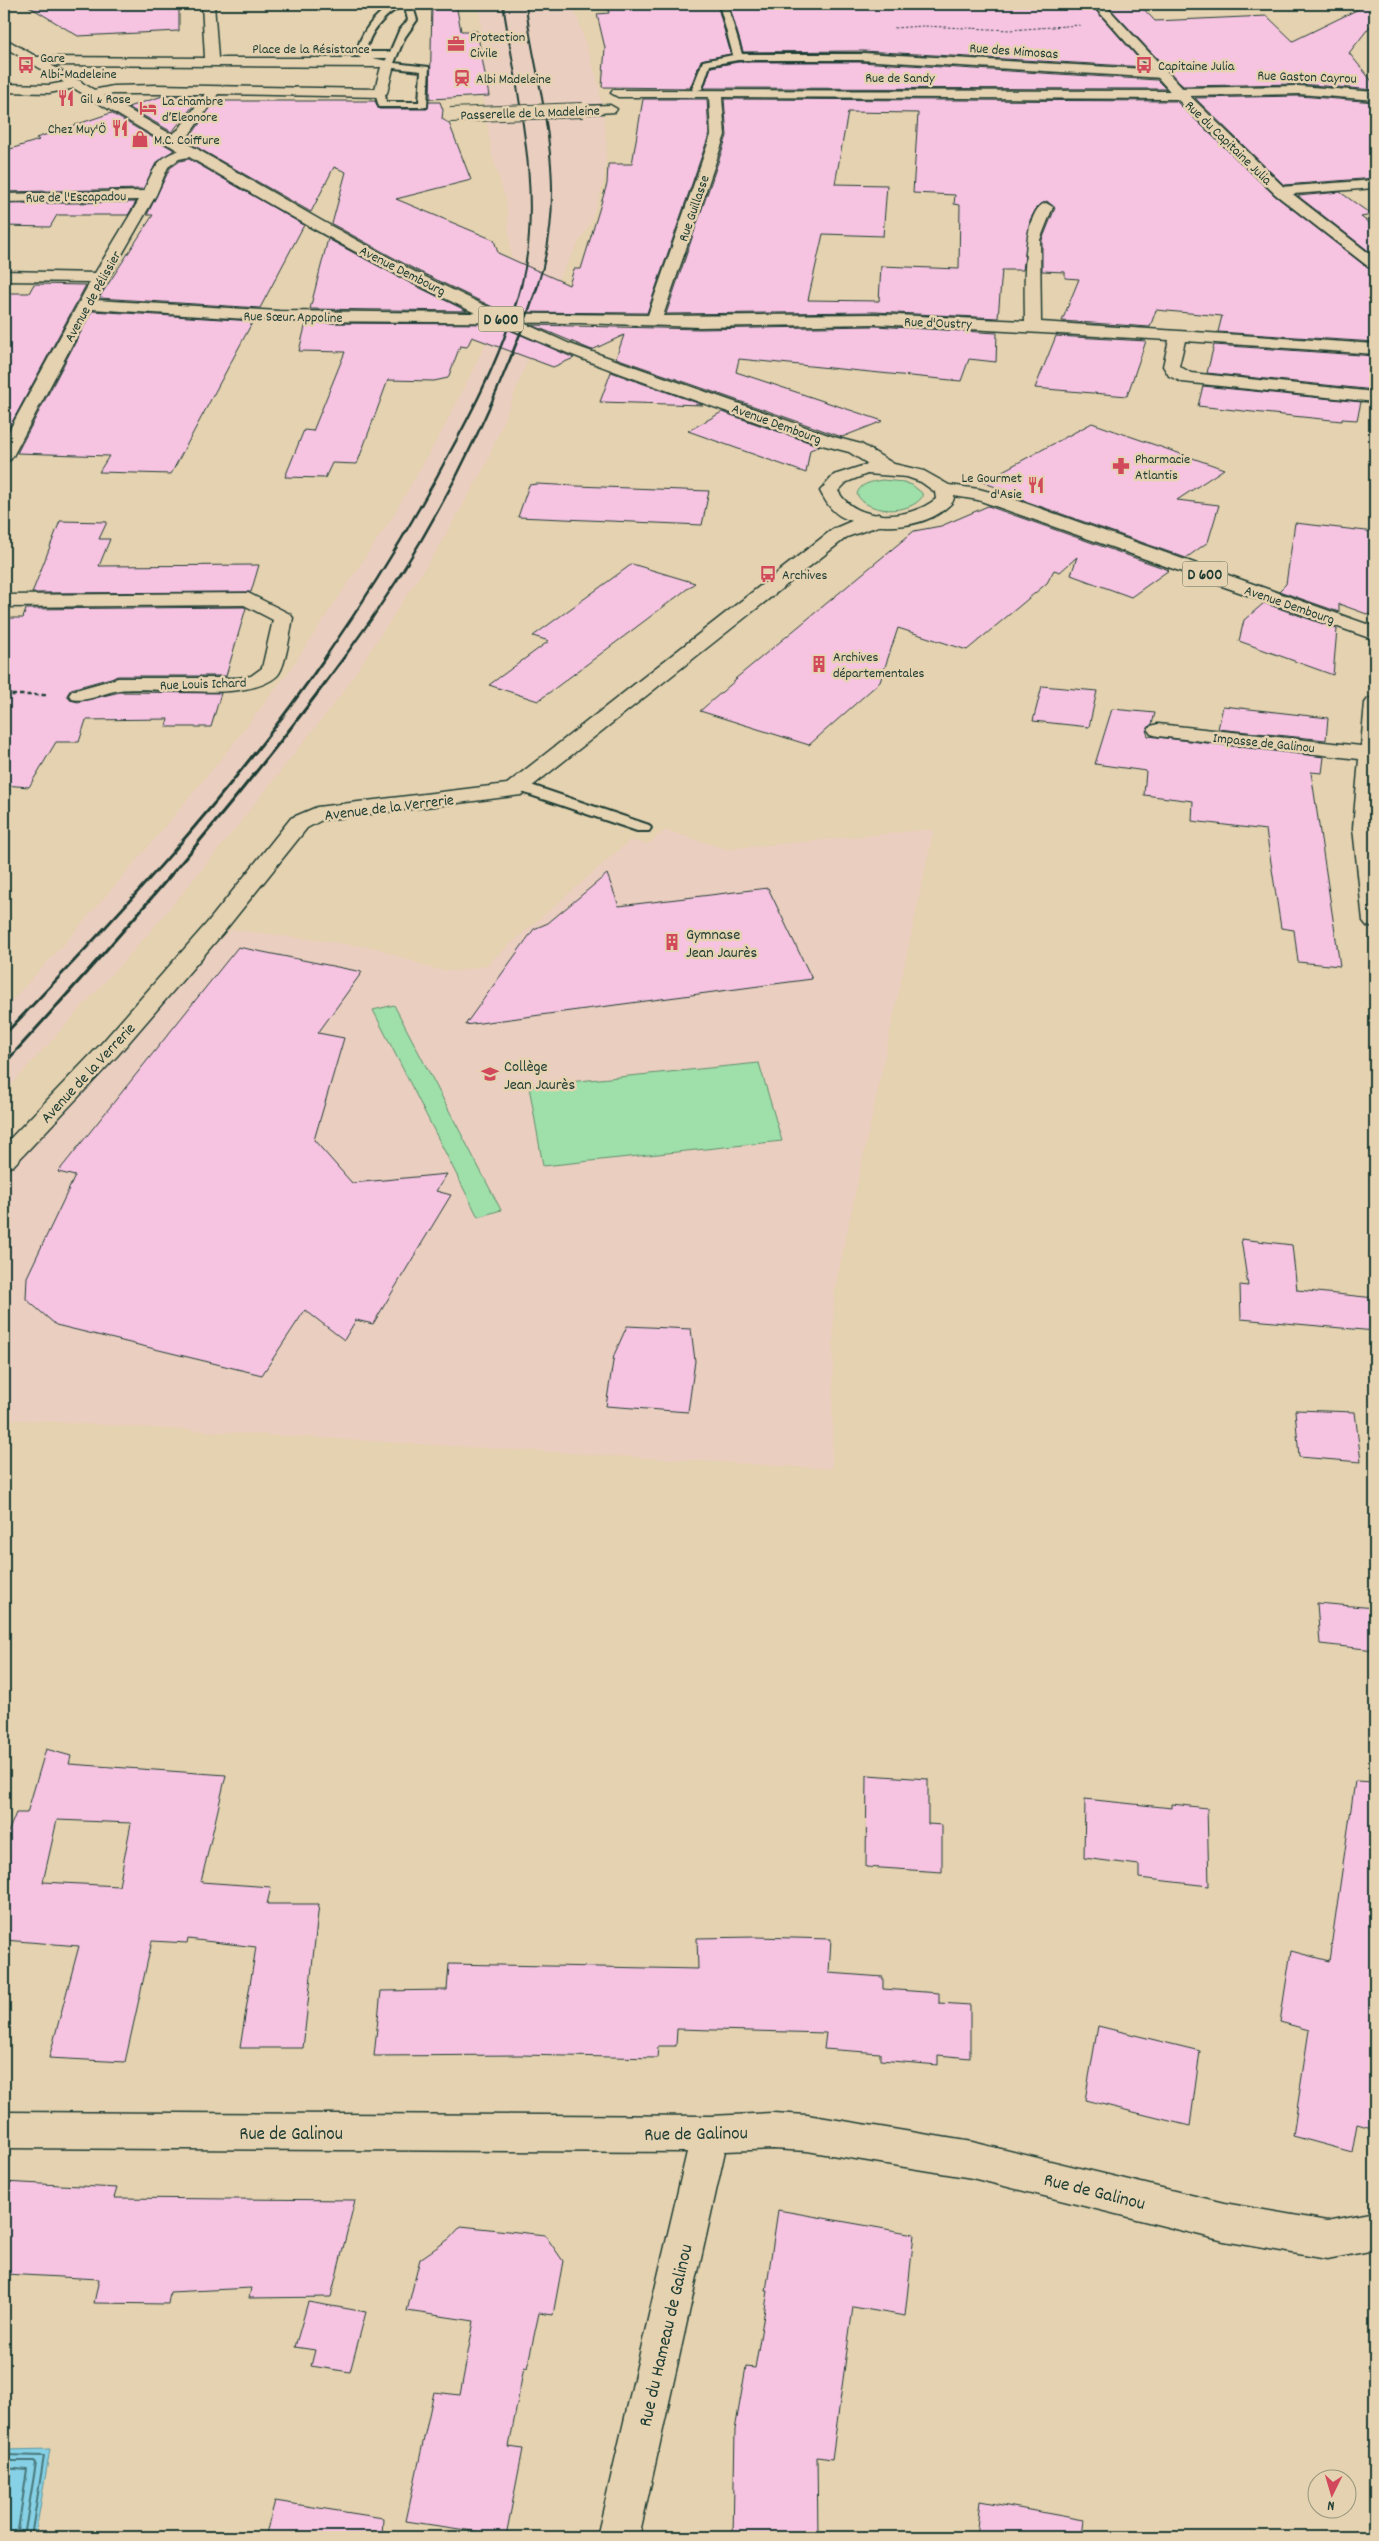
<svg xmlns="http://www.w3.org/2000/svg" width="1379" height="2541" font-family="Dekko,sans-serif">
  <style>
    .built { fill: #eacebf }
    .green { fill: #9fdfa9; stroke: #5f8e6e }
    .water { fill: #86d1e6; stroke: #5d969f }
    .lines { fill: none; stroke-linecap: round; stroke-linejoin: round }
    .shore { stroke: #48787b; stroke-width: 2 }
    .building { fill: #f6c3e1; stroke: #1f3d34; fill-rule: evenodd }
    .service-casing { stroke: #1f3d34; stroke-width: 4 }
    .pedestrian-casing { stroke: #1f3d34; stroke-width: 3 }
    .minor-casing { stroke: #1f3d34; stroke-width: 3 }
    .tertiary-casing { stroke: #1f3d34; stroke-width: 3 }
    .primary-casing { stroke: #1f3d34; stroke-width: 3 }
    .path-far1 { stroke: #1f3d34; stroke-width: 1; stroke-dasharray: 2.5 2; stroke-linecap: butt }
    .path { stroke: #1f3d34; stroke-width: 2.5; stroke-dasharray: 4.5 3; stroke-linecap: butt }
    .service { fill: #e5d2b0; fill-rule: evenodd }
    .pedestrian { fill: #e5d2b0; fill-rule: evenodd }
    .minor { fill: #e5d2b0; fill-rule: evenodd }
    .tertiary { fill: #e5d2b0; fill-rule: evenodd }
    .primary { fill: #e5d2b0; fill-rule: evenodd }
    .rail-far2 { stroke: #1f3d34; stroke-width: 2 }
    .rail-far1 { stroke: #1f3d34; stroke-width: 2.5 }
    .rail { stroke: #1f3d34; stroke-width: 3 }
    .pedestrian-bridge-casing { stroke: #1f3d34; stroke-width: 16; stroke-linecap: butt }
    .pedestrian-bridge { stroke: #e5d2b0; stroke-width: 14 }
    .labels { text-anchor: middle; stroke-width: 5; stroke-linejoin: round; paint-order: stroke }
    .far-poi-label { font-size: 14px; fill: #1f3d34; stroke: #e5d2b0; text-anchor: start }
    .far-street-label { font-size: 14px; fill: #1f3d34; stroke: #e5d2b0 }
    .shield { fill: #e5d2b0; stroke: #5a6a59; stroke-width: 1 }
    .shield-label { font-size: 15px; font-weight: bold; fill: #1f3d34 }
    .street-label { font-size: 16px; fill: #1f3d34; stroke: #e5d2b0 }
    .poi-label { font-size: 16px; fill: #1f3d34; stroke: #e5d2b0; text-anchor: start }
    .near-street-label { font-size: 19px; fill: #1f3d34; stroke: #e5d2b0 }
  </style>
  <rect width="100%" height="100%" fill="#e5d2b0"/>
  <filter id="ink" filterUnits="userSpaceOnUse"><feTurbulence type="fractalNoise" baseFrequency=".02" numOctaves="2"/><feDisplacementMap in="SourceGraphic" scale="10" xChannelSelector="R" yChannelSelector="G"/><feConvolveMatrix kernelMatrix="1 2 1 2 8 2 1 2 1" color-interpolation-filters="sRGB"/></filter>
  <g filter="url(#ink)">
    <!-- built -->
    <g class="built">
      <polygon points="479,4 573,4 599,85 607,144 604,181 592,220 539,313 506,311 513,280 506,200 492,156 481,88 446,61 484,60"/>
      <polygon points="493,329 534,345 486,465 437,550 341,695 231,834 152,930 4,1093 4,1008 65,943 151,843 225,754 289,671 394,514 442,431"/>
      <polygon points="934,829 834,1293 832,1469 4,1419 4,1176 230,929 377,948 434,969 454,971 485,966 630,840 648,844 665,830 727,849"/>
    </g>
    <!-- green -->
    <g class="green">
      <path d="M882,480L904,482L912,485L922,493V497C910,515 866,514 857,494C860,483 872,482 882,480Z"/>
      <polygon points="394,1005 501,1210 478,1217 373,1010"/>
      <polygon points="759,1063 782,1141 543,1166 529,1086"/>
    </g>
    <!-- water -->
    <polygon class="water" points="50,2449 35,2537 4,2537 5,2450"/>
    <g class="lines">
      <!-- shore -->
      <g class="shore">
        <polyline points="4,2455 44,2456 31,2537"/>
        <polyline points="4,2461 34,2461 36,2463 24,2537"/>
        <polyline points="4,2468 27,2470 17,2537"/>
      </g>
    </g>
    <!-- building -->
    <g class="building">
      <polygon points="25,4 179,4 179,31 78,36"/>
      <polygon points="432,4 456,4 461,31 477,31 489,96 430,99"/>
      <polygon points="638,4 717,4 731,54 701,60 690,88 602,87 605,48 597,14 609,13 607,5"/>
      <polygon points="729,4 1090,4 1146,67 863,51 743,52"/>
      <polygon points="1106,4 1139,4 1155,21 1267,16 1293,41 1369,4 1375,4 1375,20 1349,53 1375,85 1375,90 1299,84 1183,86"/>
      <polygon points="738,62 859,62 1157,80 1166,89 704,88 711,67"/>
      <polygon points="163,96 198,96 195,101 197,101 172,132 128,107"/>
      <polygon points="1299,96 1375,102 1375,178 1284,185 1195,98"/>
      <polygon points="643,99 707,99 709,135 647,313 503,312 416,270 332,224 346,172 334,167 311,212 184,140 191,136 215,101 375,101 379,109 427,109 429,102 440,102 443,110 442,119 449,123 471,180 396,199 494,240 498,253 569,285 574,269 581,269 607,184 608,164 632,164"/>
      <path d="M724,99L1176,101L1274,195L1369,269L1375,272V342L1218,332L1222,316L1156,310L1150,327L1062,321L1079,279L1065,278V272L1042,271V240L1055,208L1047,201L1037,207L1030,220L1023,270H1002L998,318L875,312L666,314L727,136ZM848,112L918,113L913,193L955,195L954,204L960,205L959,269L881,266L879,301L808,300L823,234L883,236L887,185L835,184Z"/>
      <polygon points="111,113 174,150 156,163 143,189 4,192 4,151 39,140 36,138"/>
      <polygon points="189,159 304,225 260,308 99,298 153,215 147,215 170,168 180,161"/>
      <polygon points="1340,192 1372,215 1361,217 1375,227 1375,256 1298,196"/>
      <polygon points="136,202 128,215 57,215 50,227 4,226 4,204"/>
      <polygon points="328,239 410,283 467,311 310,309"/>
      <polygon points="34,284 86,285 4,437 4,293 29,293"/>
      <polygon points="92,311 253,321 171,474 99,472 109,456 17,453"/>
      <polygon points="306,323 496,324 574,358 553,367 472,337 467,347 460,346 448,378 434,381 388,380 357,464 332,463 325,478 285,477 304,430 313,431 345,352 299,351"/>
      <polygon points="532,325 700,329 875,326 997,333 996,362 969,359 961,381 739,359 736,372 883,421 842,437 616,358 624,335 592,350"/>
      <polygon points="1056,336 1146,341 1127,396 1035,388"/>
      <polygon points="1214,345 1375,356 1375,390 1207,373"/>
      <polygon points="611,372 644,384 703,405 600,402"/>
      <polygon points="1203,386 1361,402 1357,420 1342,419 1342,421 1253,412 1198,406"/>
      <polygon points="722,412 820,446 810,450 806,473 688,431"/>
      <polygon points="1092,423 1224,469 1177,500 1219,505 1208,542 1186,558 1011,496 1015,494 982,482"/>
      <polygon points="537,484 577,486 709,491 702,525 518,517 529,485"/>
      <polygon points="988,506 1169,570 1131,597 1071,575 1077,557 1060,572 1054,570 1047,583 967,650 898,628 880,682 809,745 700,711 737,679 735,679 914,531 941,526"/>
      <polygon points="60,521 107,522 99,539 110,539 99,566 259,565 251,592 32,593"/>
      <polygon points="1295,523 1375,532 1375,617 1339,604 1339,612 1279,591 1286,584"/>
      <polygon points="632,564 695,583 538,701 489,685 549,641 533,636"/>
      <polygon points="1264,603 1337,629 1333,675 1239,641 1244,620"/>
      <polygon points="244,607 246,608 226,676 118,676 71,689 67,695 70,700 78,702 120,692 221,693 211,727 166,727 168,719 86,720 79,742 56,742 29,787 4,785 4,618 23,618 26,609"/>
      <polygon points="1042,686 1097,691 1089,727 1033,721"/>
      <polygon points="1223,706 1328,718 1326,740 1218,729"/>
      <polygon points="1112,709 1155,713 1152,724 1146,730 1148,736 1324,757 1322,773 1311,772 1340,966 1298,962 1294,930 1281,928 1266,830 1192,821 1193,801 1144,795 1146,771 1095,764"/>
      <polygon points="607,874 619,906 768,888 812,979 465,1025 534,929 548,923"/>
      <polygon points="238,947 362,972 318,1033 344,1038 314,1140 352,1183 447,1174 436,1191 451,1195 373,1324 356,1320 344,1340 305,1310 262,1375 56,1325 26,1299 27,1277 75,1176 58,1172"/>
      <polygon points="1241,1239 1292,1245 1297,1290 1375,1298 1375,1331 1241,1319 1240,1285 1248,1286"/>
      <polygon points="627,1326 691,1329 695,1361 688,1412 606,1406 614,1355"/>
      <polygon points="1295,1410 1355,1412 1361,1462 1299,1457"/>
      <polygon points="1317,1603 1375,1608 1375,1650 1320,1644"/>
      <path d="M46,1749L71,1756L69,1764L226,1775L201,1882L271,1887L267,1904H319L303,2048H240L256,1947L188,1939L187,1943L152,1941L125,2062L49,2058L79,1946L4,1940V1842L16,1813H27ZM57,1820L131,1823L119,1886L43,1882Z"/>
      <polygon points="867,1775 928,1779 928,1824 942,1825 942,1872 866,1867"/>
      <polygon points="1355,1781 1375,1782 1375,2129 1357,2124 1352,2152 1293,2136 1309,2030 1280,2022 1291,1951 1329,1961"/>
      <polygon points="1085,1799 1172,1808 1172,1804 1207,1808 1209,1886 1139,1878 1139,1865 1084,1858"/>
      <polygon points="756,1937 831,1939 829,1973 883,1977 883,1989 939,1993 939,2003 970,2005 970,2058 938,2055 938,2065 880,2060 880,2053 824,2049 826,2033 677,2029 676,2046 658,2046 657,2058 520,2055 374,2056 381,1991 447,1990 449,1964 698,1969 697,1938"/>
      <polygon points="1098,2026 1200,2051 1190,2126 1085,2100"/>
      <polygon points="4,2182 117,2188 114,2198 355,2200 331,2297 249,2298 251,2288 170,2292 168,2304 94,2303 99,2279 4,2274"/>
      <polygon points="778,2210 914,2234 905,2316 853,2307 832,2459 817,2457 818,2537 733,2537 735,2430 746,2367 755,2368 768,2291 766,2291"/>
      <polygon points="461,2226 545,2235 563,2261 553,2315 539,2313 527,2368 524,2367 509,2447 523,2449 506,2536 406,2521 434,2392 460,2395 474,2321 407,2311 420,2259 449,2239"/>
      <polygon points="308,2302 366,2312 350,2372 311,2366 315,2350 295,2347"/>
      <polygon points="275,2501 383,2518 382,2537 265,2537"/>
      <polygon points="980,2501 1084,2520 1082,2537 976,2537"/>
    </g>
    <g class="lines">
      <!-- service casing -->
      <g class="service-casing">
        <g id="service">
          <path d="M393,4H410L413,7L417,20L405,37L394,63L429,67L427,107H379L375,93L380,90L385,93L386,102H419L421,71L385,67L383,65L387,58H361L356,55C360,33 374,15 393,4ZM401,6L405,8L408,20L399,31L390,52H366C369,32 384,16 401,6Z"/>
          <polygon points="719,4 727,4 742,54 863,54 868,57 863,60 738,60 710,65 702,89 694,91 692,89 703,61 733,55"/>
          <polygon points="519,781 649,825 651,828 649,831 637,831 513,789 511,786"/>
        </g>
      </g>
      <!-- pedestrian casing -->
      <g class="pedestrian-casing">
        <polygon id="pedestrian" points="610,105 617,109 615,112 583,114 576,110 583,106"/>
      </g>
      <!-- minor casing -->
      <g class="minor-casing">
        <g id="minor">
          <polygon points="202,4 214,4 218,58 372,58 393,62 394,65 387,93 380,97 218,94 189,135 172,144 165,140 179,129 205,94 113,94 93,98 86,94 88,91 113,86 157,85 375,89 381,67 37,65 31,61 37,57 205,58"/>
          <polygon points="863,53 1163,70 1169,74 1163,78 859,60 857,57"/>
          <polygon points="76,80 81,81 83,84 81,87 49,93 4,92 4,84 49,85"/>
          <path d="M1299,86L1375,92V100L1299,94L1187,96L1181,99L722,97L725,135L663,316L875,314L1025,321C1025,298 1020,209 1046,203L1053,207L1040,240L1041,322L1375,344V354L1185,341L1179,366L1191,373L1375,392V402L1182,382L1169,376L1163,366L1169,340L875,324L700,327L579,323L279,321L91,309L13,456L10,460L4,461V440L90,282L4,281V271L95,273L139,200L4,202V194L144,191C153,170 158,155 182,150C188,149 192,148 198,149L200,152L198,155L179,159L168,167L156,195L96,300L279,311L648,315L711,135L709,97H618L611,93L613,90L1172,91L1178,88Z"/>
          <polygon points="1375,180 1375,188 1280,195 1273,191 1280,187"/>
          <polygon points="878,514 884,516 887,520 884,524 847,537 521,795 322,820 307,828 223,933 118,1055 13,1166 4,1168 4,1145 100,1045 207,923 291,818 317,807 507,784 833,529 854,520"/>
          <path d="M248,593L290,614L293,618C290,631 286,668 277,676C247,703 160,686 120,690C104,692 88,703 72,699L69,695L72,691L118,678H237L251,676L262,668L273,620L244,605L4,607V595Z"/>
          <polygon points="1375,697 1375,928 1367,926 1363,921 1353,828 1359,759 1158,736 1151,734 1148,730 1151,726 1158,724 1361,746 1365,703 1368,699"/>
          <polygon points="4,2112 710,2116 773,2113 807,2115 972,2142 1224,2203 1327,2221 1375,2212 1375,2250 1327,2259 1224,2241 972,2178 807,2151 773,2149 725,2151 639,2537 597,2537 687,2152 4,2148"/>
        </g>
      </g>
      <!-- tertiary casing -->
      <g class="tertiary-casing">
        <polygon id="tertiary" points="1092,4 1104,4 1186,92 1285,188 1375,258 1375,270 1370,268 1275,194 1176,98"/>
      </g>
      <!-- primary casing -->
      <g class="primary-casing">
        <path id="primary" d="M4,38L322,221L415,272L484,305L570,344L834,437L861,444L894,464L924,471L949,485L979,489L1008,497L1375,627V640L978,500L954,496C954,502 951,504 946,508C921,530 872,531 842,517C831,511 826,502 820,491L834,475L868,464L849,452L822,445C704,403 584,365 471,311C310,234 158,137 4,47ZM867,474L907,477L921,482L935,492L936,499C910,520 856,524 838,491L847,482Z"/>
      </g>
      <!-- path-far1 -->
      <polyline class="path-far1" points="894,28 923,26 1010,30 1080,25"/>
      <!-- path -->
      <polyline class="path" points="4,695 48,695"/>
      <!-- service -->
      <use href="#service" class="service"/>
      <!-- pedestrian -->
      <use href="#pedestrian" class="pedestrian"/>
      <!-- minor -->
      <use href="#minor" class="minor"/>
      <!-- tertiary -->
      <use href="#tertiary" class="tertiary"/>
      <!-- primary -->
      <use href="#primary" class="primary"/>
      <!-- rail-far2 -->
      <g class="rail-far2">
        <path d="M503,4C517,96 544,194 521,287"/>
        <path d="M526,4C528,32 535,59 540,87C553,155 560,220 537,287"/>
      </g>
      <!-- rail-far1 -->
      <g class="rail-far1">
        <path d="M326,656C372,590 413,523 450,452C479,399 506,344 521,285"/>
        <path d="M345,656C428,544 492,417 538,285"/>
      </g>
      <!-- rail -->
      <g class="rail">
        <path d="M4,1035C119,915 233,792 327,655"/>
        <path d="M4,1064C124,933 241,798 346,655"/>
      </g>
      <!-- pedestrian-bridge casing -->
      <g class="pedestrian-bridge-casing">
        <polyline id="pedestrian-bridge" points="450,115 583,110"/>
      </g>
      <!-- pedestrian-bridge -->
      <use href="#pedestrian-bridge" class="pedestrian-bridge"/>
    </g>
  </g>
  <!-- icons -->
  <defs>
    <g id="office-bare" transform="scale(1.35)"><path d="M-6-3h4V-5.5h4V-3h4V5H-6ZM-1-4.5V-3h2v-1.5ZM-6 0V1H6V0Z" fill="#d1495b" stroke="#e5d2b0" stroke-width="2.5" paint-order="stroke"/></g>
    <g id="bus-bare" transform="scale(1.35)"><path d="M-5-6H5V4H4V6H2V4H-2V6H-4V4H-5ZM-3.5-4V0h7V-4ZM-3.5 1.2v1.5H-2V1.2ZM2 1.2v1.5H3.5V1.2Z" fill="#d1495b" stroke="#e5d2b0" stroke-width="2.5" paint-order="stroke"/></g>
    <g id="station-bare" transform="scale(1.35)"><path d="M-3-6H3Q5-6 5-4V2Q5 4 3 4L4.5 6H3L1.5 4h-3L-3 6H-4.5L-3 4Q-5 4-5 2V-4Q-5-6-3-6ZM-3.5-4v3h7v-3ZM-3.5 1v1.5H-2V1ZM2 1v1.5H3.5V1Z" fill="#d1495b" stroke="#e5d2b0" stroke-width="2.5" paint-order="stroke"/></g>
    <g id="restaurant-bare" transform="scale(1.35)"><path d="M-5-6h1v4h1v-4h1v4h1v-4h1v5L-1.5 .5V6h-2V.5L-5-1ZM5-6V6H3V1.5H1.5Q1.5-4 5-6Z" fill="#d1495b" stroke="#e5d2b0" stroke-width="2.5" paint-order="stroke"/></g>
    <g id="hotel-bare" transform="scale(1.35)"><path d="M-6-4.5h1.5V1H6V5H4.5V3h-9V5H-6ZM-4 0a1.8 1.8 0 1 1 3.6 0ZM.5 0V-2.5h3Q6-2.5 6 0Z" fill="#d1495b" stroke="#e5d2b0" stroke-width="2.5" paint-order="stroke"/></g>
    <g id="shop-bare" transform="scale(1.35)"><path d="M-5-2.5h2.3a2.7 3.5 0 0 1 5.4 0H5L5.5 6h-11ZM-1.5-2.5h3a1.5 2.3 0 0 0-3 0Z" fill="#d1495b" stroke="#e5d2b0" stroke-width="2.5" paint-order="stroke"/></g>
    <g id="pharmacy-bare" transform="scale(1.35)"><path d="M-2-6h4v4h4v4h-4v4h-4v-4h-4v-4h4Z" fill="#d1495b" stroke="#e5d2b0" stroke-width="2.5" paint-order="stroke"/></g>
    <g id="building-bare" transform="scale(1.35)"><path d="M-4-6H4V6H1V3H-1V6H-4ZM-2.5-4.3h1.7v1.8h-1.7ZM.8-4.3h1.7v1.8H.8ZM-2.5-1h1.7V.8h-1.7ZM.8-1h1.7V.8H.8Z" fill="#d1495b" stroke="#e5d2b0" stroke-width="2.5" paint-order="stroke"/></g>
    <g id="school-bare" transform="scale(1.35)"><path d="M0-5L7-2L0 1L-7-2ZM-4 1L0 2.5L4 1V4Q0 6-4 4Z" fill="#d1495b" stroke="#e5d2b0" stroke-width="2.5" paint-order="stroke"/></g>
  </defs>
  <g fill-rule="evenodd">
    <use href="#office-bare" x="456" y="44"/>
    <use href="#bus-bare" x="26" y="65"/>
    <use href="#bus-bare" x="1144" y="65"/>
    <use href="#station-bare" x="462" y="78"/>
    <use href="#restaurant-bare" x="66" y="98"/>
    <use href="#hotel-bare" x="148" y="108"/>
    <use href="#restaurant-bare" x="120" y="128"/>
    <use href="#shop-bare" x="140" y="139"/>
    <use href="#pharmacy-bare" x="1121" y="466"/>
    <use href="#restaurant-bare" x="1036" y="485"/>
    <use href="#bus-bare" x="768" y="574"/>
    <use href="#building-bare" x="819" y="664"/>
    <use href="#building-bare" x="672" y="942"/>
    <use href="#school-bare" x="490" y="1074"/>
  </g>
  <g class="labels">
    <!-- far-poi labels -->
    <g class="far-poi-label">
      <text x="470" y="41">Protection<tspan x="470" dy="16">Civile</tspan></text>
      <text x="40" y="62">Gare<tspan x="40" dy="16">Albi-Madeleine</tspan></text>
      <text x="1158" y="70">Capitaine Julia</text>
      <text x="476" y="83">Albi Madeleine</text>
      <text x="80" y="103">Gil &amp; Rose</text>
      <text x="162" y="105">La chambre<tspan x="162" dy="16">d’Eleonore</tspan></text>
      <text x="106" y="133" text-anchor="end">Chez Muy'Ö</text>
      <text x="154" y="144">M.C. Coiffure</text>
      <text x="1135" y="463">Pharmacie<tspan x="1135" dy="16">Atlantis</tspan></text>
      <text x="1022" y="482" text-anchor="end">Le Gourmet<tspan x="1022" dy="16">d'Asie</tspan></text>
      <text x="782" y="579">Archives</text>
      <text x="833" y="661">Archives<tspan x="833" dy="16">départementales</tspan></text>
    </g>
    <!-- far-street labels -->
    <g class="far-street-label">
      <text x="311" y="53">Place de la Résistance</text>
      <text transform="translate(1014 50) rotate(4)" y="5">Rue des Mimosas</text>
      <text transform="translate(1307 76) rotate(2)" y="5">Rue Gaston Cayrou</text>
      <text x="900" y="82">Rue de Sandy</text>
      <text transform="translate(530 112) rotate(-2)" y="5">Passerelle de la Madeleine</text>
      <text transform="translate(1229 142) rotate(44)" y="5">Rue du Capitaine Julia</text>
      <text transform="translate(76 196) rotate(-1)" y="5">Rue de l'Escapadou</text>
      <text transform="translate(693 208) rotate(-71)" y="5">Rue Guillasse</text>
      <text transform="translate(403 270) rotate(27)" y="5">Avenue Dembourg</text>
      <text transform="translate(92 296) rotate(-61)" y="5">Avenue de Pélissier</text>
      <text transform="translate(293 316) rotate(1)" y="5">Rue Sœur Appoline</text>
      <text transform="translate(938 322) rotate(2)" y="5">Rue d'Oustry</text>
      <text transform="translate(777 423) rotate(20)" y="5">Avenue Dembourg</text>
      <text transform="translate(1290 604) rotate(19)" y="5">Avenue Dembourg</text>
      <text transform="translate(203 683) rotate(-2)" y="5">Rue Louis Ichard</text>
      <text transform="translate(1264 742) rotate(6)" y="5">Impasse de Galinou</text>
    </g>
    <!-- shield labels -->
    <g class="shield">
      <rect x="478.5" y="306.5" width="45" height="25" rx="4"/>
      <rect x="1182.5" y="561.5" width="45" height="25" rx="4"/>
    </g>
    <g class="shield-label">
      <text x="501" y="324">D 600</text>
      <text x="1205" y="579">D 600</text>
    </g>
    <!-- street labels -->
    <g class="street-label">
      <text transform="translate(389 806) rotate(-7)" y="6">Avenue de la Verrerie</text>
      <text transform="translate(87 1072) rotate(-47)" y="6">Avenue de la Verrerie</text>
    </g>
    <!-- poi labels -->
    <g class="poi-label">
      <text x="686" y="939">Gymnase<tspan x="686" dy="18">Jean Jaurès</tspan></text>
      <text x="504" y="1071">Collège<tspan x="504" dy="18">Jean Jaurès</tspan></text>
    </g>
    <!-- near-street labels -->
    <g class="near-street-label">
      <text x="291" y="2139">Rue de Galinou</text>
      <text transform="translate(696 2132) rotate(-1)" y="7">Rue de Galinou</text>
      <text transform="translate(1095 2190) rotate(14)" y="7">Rue de Galinou</text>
      <text transform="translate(664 2335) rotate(-77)" y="7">Rue du Hameau de Galinou</text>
    </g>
  </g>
  <!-- margin -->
  <rect width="1379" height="2541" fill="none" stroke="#e5d2b0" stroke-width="20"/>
  <rect x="10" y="10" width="1359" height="2521" fill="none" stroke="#1f3d34" stroke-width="2" filter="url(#ink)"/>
  <!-- north arrow -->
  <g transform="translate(1332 2494) rotate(185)"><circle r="24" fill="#e5d2b0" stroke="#96967e"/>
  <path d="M0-4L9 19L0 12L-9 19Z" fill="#d1495b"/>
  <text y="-8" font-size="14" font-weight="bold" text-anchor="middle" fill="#1f3d34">N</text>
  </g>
</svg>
